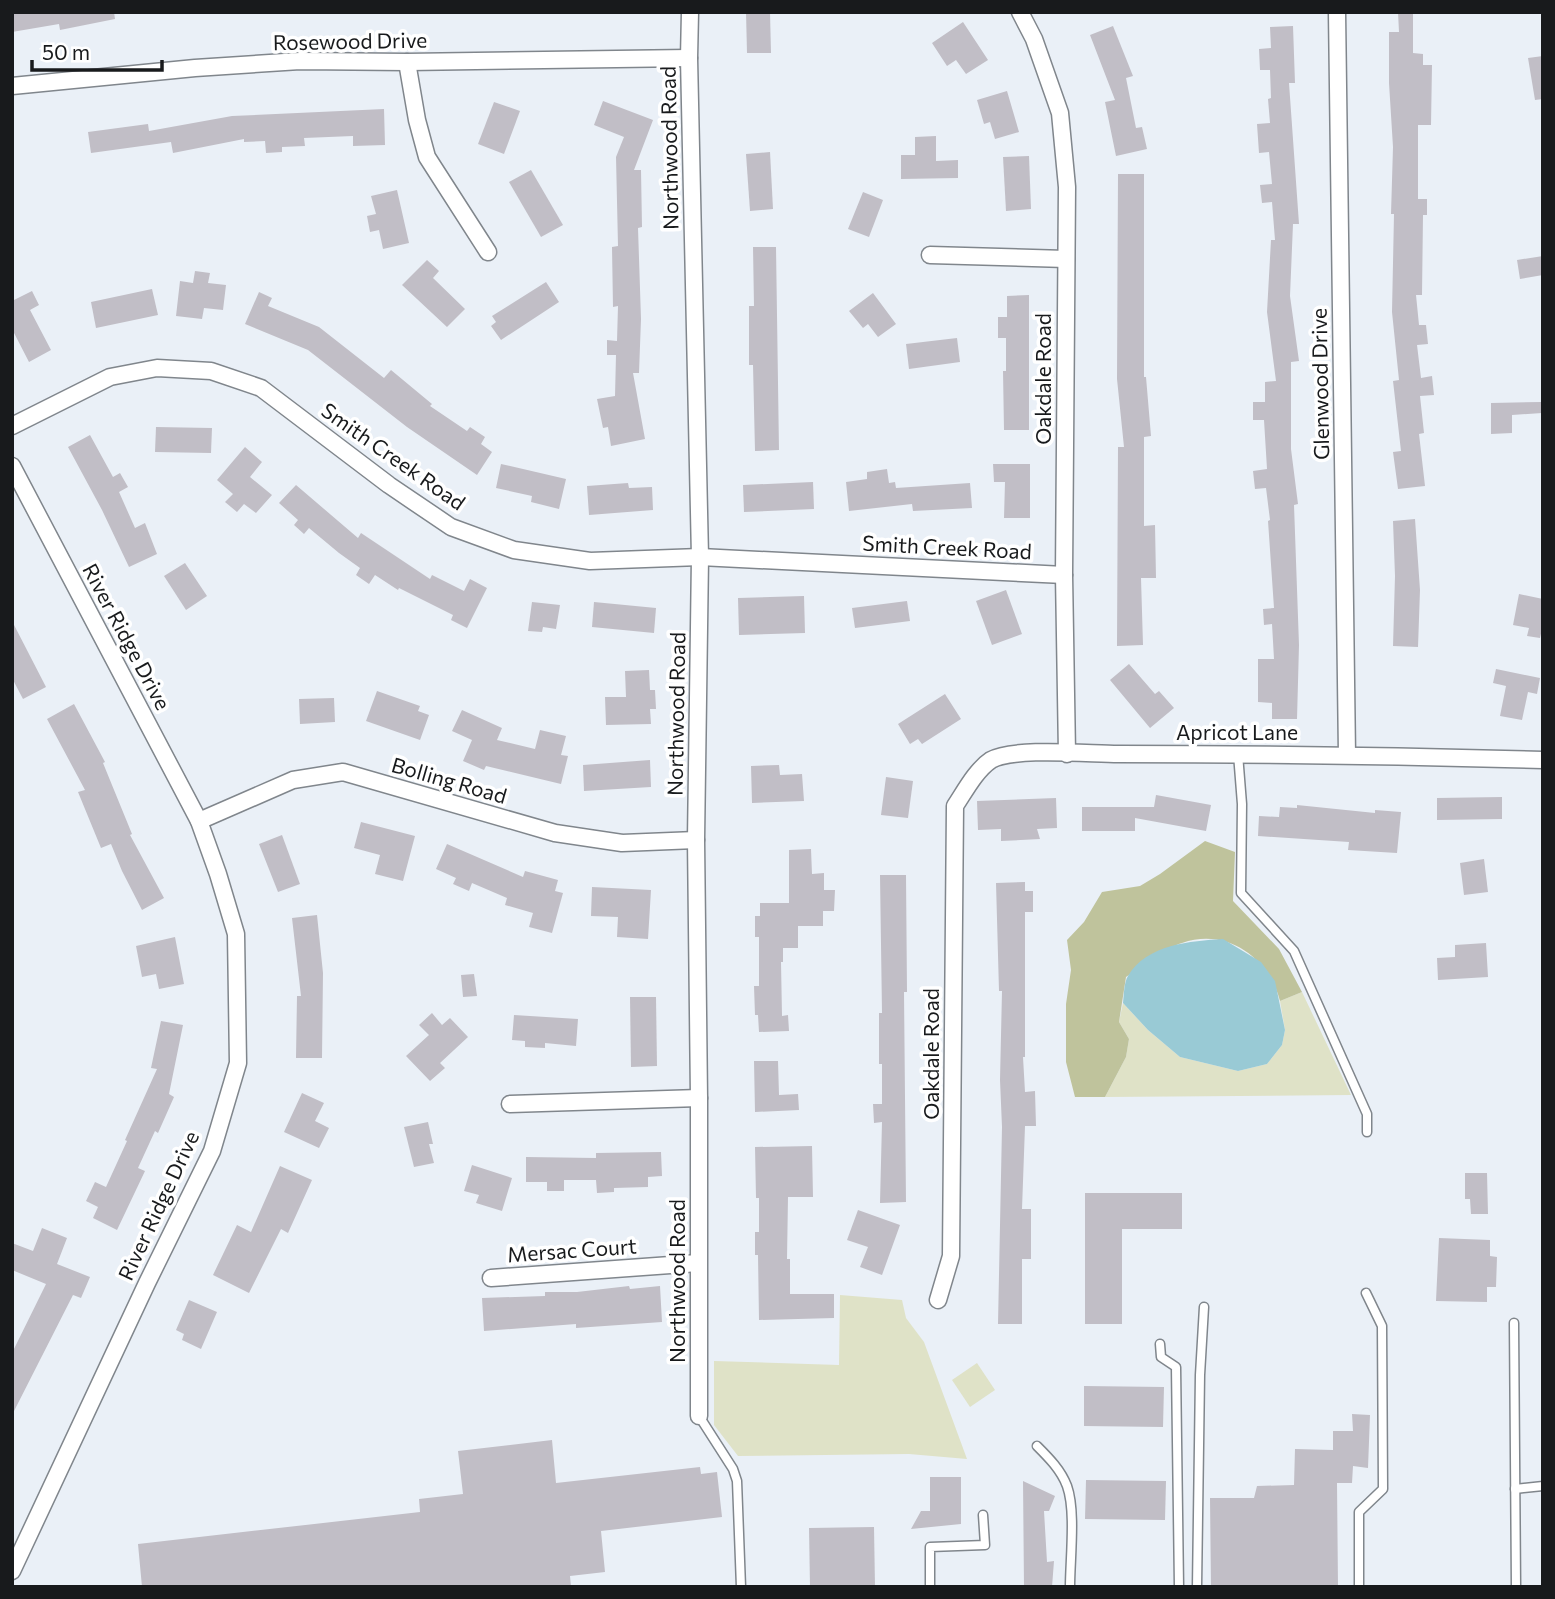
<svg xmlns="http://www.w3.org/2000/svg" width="1555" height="1599" font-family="Commissioner,sans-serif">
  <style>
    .green { fill: #dfe2c7 }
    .forest { fill: #bfc39c }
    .water { fill: #99cad5 }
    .building { fill: #c1bec6 }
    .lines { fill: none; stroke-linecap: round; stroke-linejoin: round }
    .service-casing { stroke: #80868c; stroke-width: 11 }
    .minor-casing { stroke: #80868c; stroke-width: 19 }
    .service { stroke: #fff; stroke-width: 8 }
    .minor { stroke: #fff; stroke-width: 16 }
    .labels { text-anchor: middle; stroke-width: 7; stroke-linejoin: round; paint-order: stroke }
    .street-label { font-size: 21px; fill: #181a1c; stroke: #fff }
  </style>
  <rect width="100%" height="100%" fill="#eaf0f7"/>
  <!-- green -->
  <g class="green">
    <polygon points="1302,992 1351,1095 1105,1097 1126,1057 1129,1039 1119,1022 1123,1003 1148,1030 1180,1057 1238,1071 1267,1064 1282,1045 1285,1030 1280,1001"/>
    <polygon points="840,1295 902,1300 906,1318 924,1342 967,1459 909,1454 738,1456 714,1425 714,1361 839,1365"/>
    <polygon points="977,1363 995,1390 970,1407 952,1380"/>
  </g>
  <!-- forest -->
  <path class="forest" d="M1205,841L1235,852L1233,901L1279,949L1302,992L1280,1001C1269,958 1227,927 1182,943C1165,948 1142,967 1126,977L1119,1022L1129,1039L1126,1057L1105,1097H1075L1066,1062V1004L1071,970L1067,940L1084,922L1102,892L1140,886L1160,874Z"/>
  <!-- water -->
  <path class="water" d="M1223,939L1261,962L1275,981L1285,1030L1282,1045L1267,1064L1238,1071L1180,1057L1148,1030L1123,1003C1124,995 1124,982 1128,976C1147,944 1191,941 1223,939Z"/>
  <!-- building -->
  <g class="building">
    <polygon points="12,12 114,12 115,19 60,30 59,24 12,32"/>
    <polygon points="746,12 770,12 771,53 747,53"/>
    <polygon points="1398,12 1413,12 1413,53 1423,54 1423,65 1432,65 1431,125 1418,125 1418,199 1427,199 1427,215 1423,215 1422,295 1416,295 1419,325 1426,325 1428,344 1417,345 1421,378 1432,376 1434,395 1420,396 1424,433 1419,434 1425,486 1398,489 1393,452 1401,451 1393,381 1399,380 1392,312 1394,214 1391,214 1393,147 1389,83 1389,32 1399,32"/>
    <polygon points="963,22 988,60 966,74 956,60 947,66 932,43"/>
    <polygon points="1113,26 1133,76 1126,78 1136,128 1142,127 1147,149 1116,156 1105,102 1115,100 1090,35"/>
    <polygon points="1293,26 1295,83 1289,83 1299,224 1293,224 1290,296 1299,361 1291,362 1291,449 1298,504 1294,505 1299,645 1297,719 1272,719 1272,703 1258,702 1258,659 1274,659 1272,624 1264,625 1263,609 1274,608 1268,521 1270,520 1266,488 1255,489 1253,471 1267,469 1264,420 1253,420 1253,402 1265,402 1265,382 1276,381 1267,312 1271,240 1275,240 1272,202 1262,203 1260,185 1272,184 1269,152 1259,153 1257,124 1270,123 1268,99 1271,98 1270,70 1260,70 1259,49 1271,48 1270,27"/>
    <polygon points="1543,56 1543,99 1535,100 1528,58"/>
    <polygon points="1007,91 1019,132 995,139 990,122 984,124 977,100"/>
    <polygon points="603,101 653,120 634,170 641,170 642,227 638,228 641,319 639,373 633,373 645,439 611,446 608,427 603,428 597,399 615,396 616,355 607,355 607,340 617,341 618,306 613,307 612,247 618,246 616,157 624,137 594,125"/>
    <polygon points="494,102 520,111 504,154 478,144"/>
    <polygon points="384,109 385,145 353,146 353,136 304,138 305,146 282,147 282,152 266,153 265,141 244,142 244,139 173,153 171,142 91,153 88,132 148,124 149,131 232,116"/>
    <polygon points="936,136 936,161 958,160 958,178 901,179 901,155 915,155 915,137"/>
    <polygon points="770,152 773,209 750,211 746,154"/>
    <polygon points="1029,156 1031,209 1006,211 1003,157"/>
    <polygon points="531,170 563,225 541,237 509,182"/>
    <polygon points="1118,174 1144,174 1144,377 1146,377 1151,436 1144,437 1144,526 1155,525 1156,578 1141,578 1143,645 1117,646 1118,447 1124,447 1117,379"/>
    <polygon points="397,190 409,243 383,249 379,230 370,232 367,216 376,214 371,196"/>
    <polygon points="863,192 883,200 869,237 848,229"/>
    <polygon points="753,247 776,247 779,450 755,451 753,365 749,365 749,306 754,306"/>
    <polygon points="1543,256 1543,275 1520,279 1517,260"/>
    <polygon points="427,260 439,271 433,278 465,309 447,327 402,285"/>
    <polygon points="195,271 210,273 208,283 226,285 223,310 204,308 202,319 176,316 180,281 193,283"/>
    <polygon points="546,282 559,302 501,340 491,326 496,322 492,316"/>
    <polygon points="152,289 158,315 96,328 91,302"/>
    <polygon points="32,291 39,305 30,310 51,350 29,362 12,329 12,301"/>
    <polygon points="259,292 272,298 268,306 319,327 384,378 391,370 432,404 430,406 467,431 470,427 485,437 481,444 492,452 477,475 407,427 308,350 245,324"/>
    <polygon points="873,293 896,324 878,337 868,324 863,328 849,311"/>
    <polygon points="1029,295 1029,430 1004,430 1003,371 1006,371 1006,338 998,338 998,317 1007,317 1007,296"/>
    <polygon points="957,338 960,362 909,369 906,344"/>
    <polygon points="1541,402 1542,413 1512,415 1512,433 1491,434 1491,403"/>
    <polygon points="156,427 212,428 211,453 155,452"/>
    <polygon points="90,435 113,477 120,473 128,487 119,492 135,528 145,523 157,554 129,567 102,510 68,447"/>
    <polygon points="245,447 262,462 250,477 272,495 256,513 244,504 237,512 225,502 233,494 217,480"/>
    <polygon points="501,464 566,479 559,509 531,502 532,496 496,488"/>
    <polygon points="993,464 1030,464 1030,518 1004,518 1005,482 994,482"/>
    <polygon points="887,469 889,483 895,482 896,488 970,483 972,508 913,511 912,504 849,511 846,482 867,479 867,472"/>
    <polygon points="813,482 814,509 744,512 743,485"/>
    <polygon points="628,483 629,488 652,487 653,510 589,515 587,486"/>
    <polygon points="296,485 358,538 361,533 430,579 432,575 464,591 470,579 487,588 467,628 451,620 453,615 399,588 398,590 375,575 369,584 356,575 360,568 339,553 309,528 304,534 294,525 298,520 279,503"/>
    <polygon points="1415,519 1420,590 1418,647 1393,646 1395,576 1393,521"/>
    <polygon points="185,563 207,596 186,610 164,576"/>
    <polygon points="1006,590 1022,634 992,645 976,601"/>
    <polygon points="1519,594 1543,599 1543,625 1540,638 1527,636 1529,628 1513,625"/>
    <polygon points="804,596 805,633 739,635 738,598"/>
    <polygon points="907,601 910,621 855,628 852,608"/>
    <polygon points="532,602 560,605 556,629 543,627 542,632 528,631"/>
    <polygon points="594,602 656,608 654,633 592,627"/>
    <polygon points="12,621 46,687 23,699 12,678"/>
    <polygon points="1129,664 1155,694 1159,691 1174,708 1150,728 1110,680"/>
    <polygon points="1496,669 1540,678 1537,694 1528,692 1522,720 1500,716 1506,686 1493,683"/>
    <polygon points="649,670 650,690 655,690 656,709 650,709 651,724 606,725 605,697 626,697 625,671"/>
    <polygon points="377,691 420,706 418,711 429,715 420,740 366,721"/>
    <polygon points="945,694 961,719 922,744 918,739 910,744 898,724"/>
    <polygon points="334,698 335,722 300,724 299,699"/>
    <polygon points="74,704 105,762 103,763 132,834 130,835 164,898 142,910 122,871 111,844 101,848 78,792 85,790 47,719"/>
    <polygon points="462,710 502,728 497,740 535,749 540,730 566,736 561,755 568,756 561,784 486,766 484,770 463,761 472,740 452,731"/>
    <polygon points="650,760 651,787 584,791 583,765"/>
    <polygon points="779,765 780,775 802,774 804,801 752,803 751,766"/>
    <polygon points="886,777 913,781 908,818 881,815"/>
    <polygon points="1156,795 1211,805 1206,831 1135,818 1135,831 1082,831 1082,807 1154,807"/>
    <polygon points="1502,797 1502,819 1437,820 1437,798"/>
    <polygon points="1056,798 1057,828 1037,829 1040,839 1001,841 1001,829 978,830 977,801"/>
    <polygon points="1297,805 1375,813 1375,810 1401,812 1397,853 1348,850 1349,842 1258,836 1259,816 1279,817 1280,807 1297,808"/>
    <polygon points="361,822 415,836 403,881 375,874 380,855 354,848"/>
    <polygon points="282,835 300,884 278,892 259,844"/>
    <polygon points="447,844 523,877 525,871 558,880 555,891 563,893 552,933 529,927 533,913 505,905 507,898 472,883 469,891 453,884 456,878 436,869"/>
    <polygon points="811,849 812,874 824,873 824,890 835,890 834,911 823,911 823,926 798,926 798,948 783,948 783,962 781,962 782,1016 788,1015 789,1031 759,1032 758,1015 755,1015 754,986 759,986 759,937 755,937 755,916 760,916 760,903 789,903 789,850"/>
    <polygon points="1484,859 1488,892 1464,895 1460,863"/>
    <polygon points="880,875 906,875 907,992 904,992 906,1202 880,1203 882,1122 874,1123 873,1104 882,1104 882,1064 879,1064 879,1013 882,1013"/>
    <polygon points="1025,882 1025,891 1033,891 1033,912 1025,912 1025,1057 1023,1057 1025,1092 1035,1091 1036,1126 1025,1126 1022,1209 1031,1209 1031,1259 1022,1259 1022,1324 998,1324 1002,1127 1000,1080 1002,991 999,991 996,883"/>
    <polygon points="592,887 651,890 648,939 617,937 618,917 591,916"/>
    <polygon points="317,915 323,973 322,1058 296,1058 297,996 301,996 292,918"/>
    <polygon points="175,937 184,984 159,989 156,974 142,977 136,946"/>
    <polygon points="1486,943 1488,977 1438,980 1437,958 1455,957 1455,945"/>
    <polygon points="474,974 477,996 463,997 461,975"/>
    <polygon points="630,997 656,997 657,1066 631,1067"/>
    <polygon points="432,1013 442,1025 450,1018 468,1037 440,1063 445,1068 430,1081 406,1056 429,1035 419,1025"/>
    <polygon points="514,1015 578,1019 576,1046 545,1043 545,1048 525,1047 525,1041 512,1040"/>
    <polygon points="161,1021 183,1025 169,1094 174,1097 158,1133 155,1131 138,1168 145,1171 117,1230 93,1218 98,1207 86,1201 95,1182 106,1187 127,1141 125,1140 157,1069 151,1068"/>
    <polygon points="754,1061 778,1061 779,1095 798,1094 799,1110 755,1112"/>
    <polygon points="302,1093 324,1103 315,1121 329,1128 319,1148 284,1132"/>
    <polygon points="428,1122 433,1144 429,1144 434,1163 414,1167 404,1127"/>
    <polygon points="812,1146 813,1197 788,1197 787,1259 790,1259 790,1294 834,1294 834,1318 759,1320 758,1255 755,1255 755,1232 759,1232 759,1198 756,1198 755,1147"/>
    <polygon points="661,1152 662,1176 648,1177 648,1187 614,1188 614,1192 597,1193 596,1180 564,1180 564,1191 547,1191 547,1182 526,1182 526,1157 596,1158 596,1153"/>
    <polygon points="472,1165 512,1178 502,1211 476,1203 479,1195 464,1191"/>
    <polygon points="280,1166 312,1180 288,1233 281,1229 249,1293 213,1275 237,1225 251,1232"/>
    <polygon points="1465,1173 1487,1173 1488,1214 1471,1214 1470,1199 1465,1199"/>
    <polygon points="1085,1193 1182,1193 1182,1229 1122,1229 1122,1324 1085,1324"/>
    <polygon points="858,1210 900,1225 882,1275 860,1267 868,1247 847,1240"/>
    <polygon points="42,1228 67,1238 57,1264 90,1277 81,1298 73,1295 12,1415 12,1353 46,1284 12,1270 12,1243 33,1251"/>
    <polygon points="1439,1238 1490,1240 1490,1256 1497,1257 1496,1287 1487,1287 1487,1302 1436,1301"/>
    <polygon points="629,1286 630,1289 660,1286 662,1322 576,1328 576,1324 484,1331 482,1298 545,1296 545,1292 577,1292"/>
    <polygon points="189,1300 217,1312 201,1349 182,1340 184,1334 176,1330"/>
    <polygon points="1084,1386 1164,1387 1163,1427 1084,1426"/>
    <polygon points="1352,1414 1370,1415 1368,1468 1353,1466 1352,1483 1337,1483 1338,1587 1211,1587 1210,1498 1254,1498 1257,1486 1294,1485 1295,1449 1333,1450 1333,1431 1353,1431"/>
    <polygon points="552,1440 556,1483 700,1467 701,1474 717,1472 722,1517 601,1531 605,1572 570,1576 571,1587 142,1587 138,1544 420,1512 419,1499 463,1494 458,1451"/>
    <polygon points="930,1477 961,1477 961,1524 911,1529 921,1511 930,1511"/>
    <polygon points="1086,1480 1166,1481 1165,1520 1085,1519"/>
    <polygon points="1023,1481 1055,1496 1049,1511 1044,1511 1047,1562 1054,1561 1052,1587 1024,1587"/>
    <polygon points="874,1527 875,1587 810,1587 809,1528"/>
  </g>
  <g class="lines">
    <!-- service casing -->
    <g class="service-casing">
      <g id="service">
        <polyline points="1238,754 1242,804 1241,893 1294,951 1367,1114 1367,1132"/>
        <polyline points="1514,1323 1516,1587"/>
        <polyline points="1160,1344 1161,1357 1176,1367 1179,1587"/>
        <polyline points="699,1416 733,1469 737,1481 741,1587"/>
        <path d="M1037,1446C1049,1458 1061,1470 1067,1486C1076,1511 1070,1559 1070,1587"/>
        <polyline points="1515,1489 1543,1486"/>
        <polyline points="930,1587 930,1547 985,1545 983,1515"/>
        <polyline points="1197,1587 1200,1375 1204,1307"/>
        <polyline points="1359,1587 1359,1512 1383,1489 1382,1326 1366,1293"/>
      </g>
    </g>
    <!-- minor casing -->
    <g class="minor-casing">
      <g id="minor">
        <polyline points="690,12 689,58 700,557 696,840 699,1098 699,1416"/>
        <polyline points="1020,12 1034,39 1060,113 1067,187 1064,575 1067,754"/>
        <polyline points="1337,12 1347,755"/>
        <polyline points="407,62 417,120 427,157 488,252"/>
        <polyline points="12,86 195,68 300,61 407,62 689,58"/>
        <polyline points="930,255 1066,259"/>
        <polyline points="12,426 110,377 157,368 211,371 261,388 389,485 451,527 514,550 590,561 700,557 1064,575"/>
        <polyline points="12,466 199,821 218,874 236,934 238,1063 212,1151 147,1283 12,1571"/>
        <polyline points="199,821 293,780 343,772 555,833 622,843 696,840"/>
        <polyline points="510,1104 699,1098"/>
        <polyline points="491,1278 698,1263"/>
        <path d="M938,1300L951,1256L955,806C965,791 976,770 991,760C1014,747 1089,754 1118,754C1259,754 1401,756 1543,760"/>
      </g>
    </g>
    <!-- service -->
    <use href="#service" class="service"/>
    <!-- minor -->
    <use href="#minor" class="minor"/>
  </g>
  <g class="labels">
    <!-- street labels -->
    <g class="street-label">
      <text transform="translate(350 42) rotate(-1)" y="7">Rosewood Drive</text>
      <text transform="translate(670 148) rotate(-91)" y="7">Northwood Road</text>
      <text transform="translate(1044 379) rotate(-90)" y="7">Oakdale Road</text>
      <text transform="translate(1321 384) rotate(-91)" y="7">Glenwood Drive</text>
      <text transform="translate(393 457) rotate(35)" y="7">Smith Creek Road</text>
      <text transform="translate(947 548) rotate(3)" y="7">Smith Creek Road</text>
      <text transform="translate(126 637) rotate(62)" y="7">River Ridge Drive</text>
      <text transform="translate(677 714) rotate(-89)" y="7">Northwood Road</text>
      <text x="1237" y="740">Apricot Lane</text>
      <text transform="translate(449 781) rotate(16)" y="7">Bolling Road</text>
      <text transform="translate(932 1054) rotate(-90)" y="7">Oakdale Road</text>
      <text transform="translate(159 1206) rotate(-65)" y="7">River Ridge Drive</text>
      <text transform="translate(572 1251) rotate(-4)" y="7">Mersac Court</text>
      <text transform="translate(678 1281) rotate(-90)" y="7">Northwood Road</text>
    </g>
  </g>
  <!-- border -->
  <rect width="1555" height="1599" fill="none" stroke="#181a1c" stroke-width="28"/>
  <!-- scale -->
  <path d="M32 60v10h130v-10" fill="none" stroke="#181a1c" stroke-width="3.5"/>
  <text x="42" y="60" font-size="21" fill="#181a1c" stroke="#ffffff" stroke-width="5" paint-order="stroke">50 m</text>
</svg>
